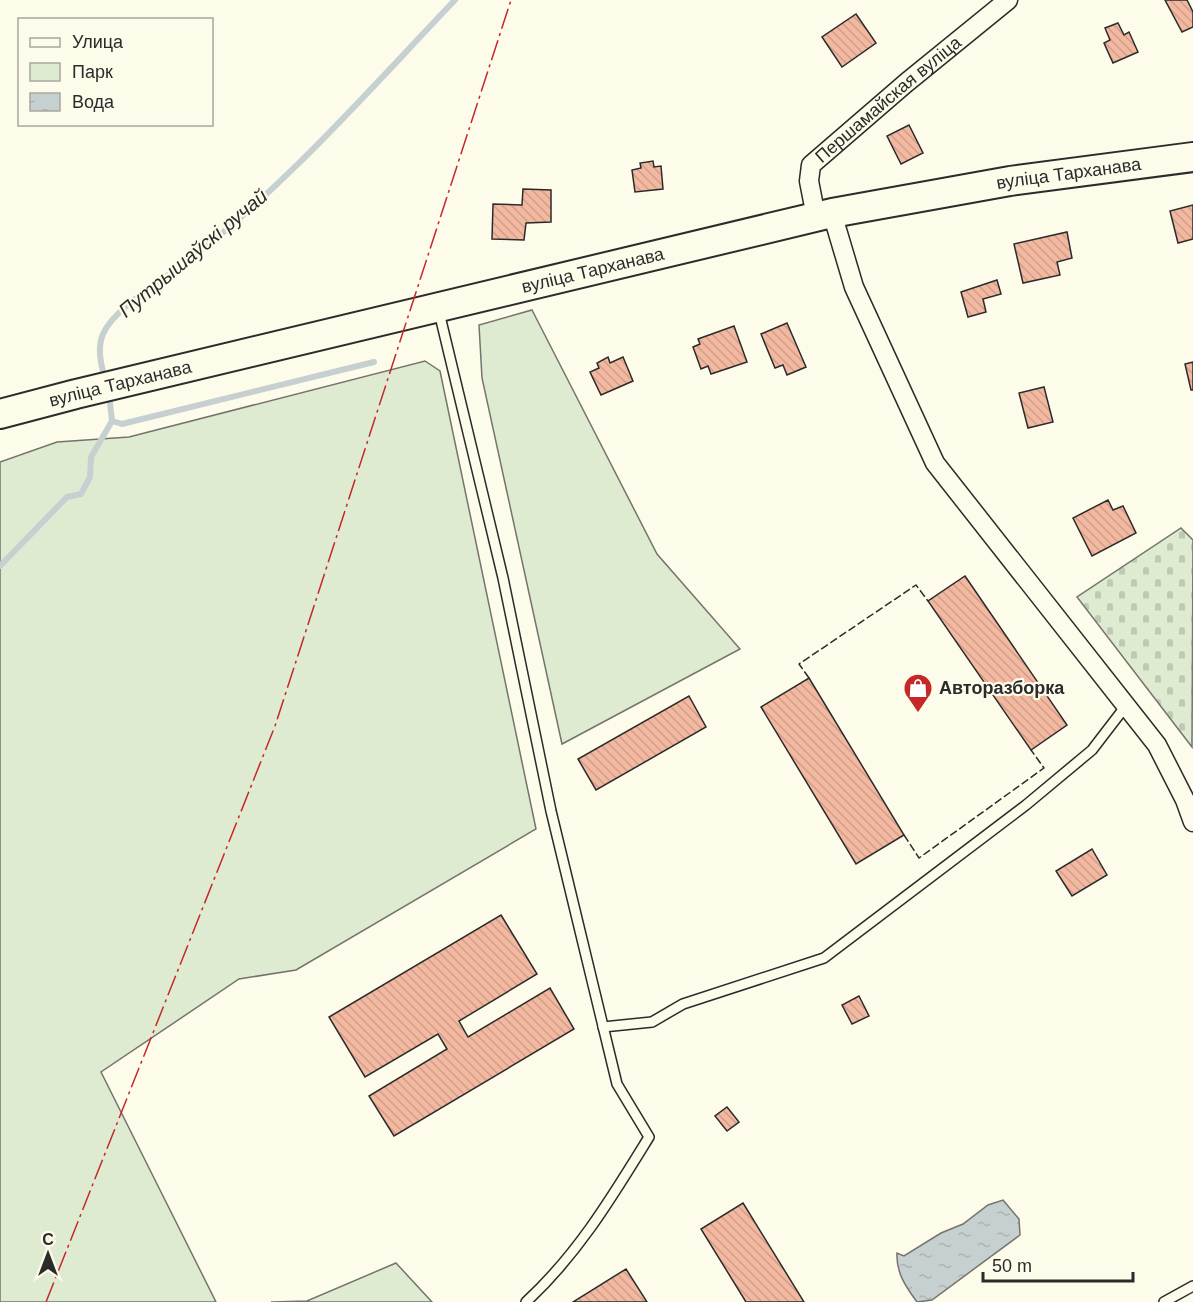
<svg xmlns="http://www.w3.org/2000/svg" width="1193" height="1302" font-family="Helvetica,sans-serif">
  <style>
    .green { fill: #deebd1; stroke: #74746e; stroke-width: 1.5 }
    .cemetery { fill: url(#cemetery-stones); stroke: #74746e; stroke-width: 1.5 }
    .water { fill: url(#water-ripples); stroke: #74746e; stroke-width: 1.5 }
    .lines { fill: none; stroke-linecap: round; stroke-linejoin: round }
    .stream { stroke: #c7d0d0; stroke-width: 6 }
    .building { fill: url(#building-back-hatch); stroke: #2b2b2b; stroke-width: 1.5 }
    .lane-casing { stroke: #2b2b2b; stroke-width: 12 }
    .street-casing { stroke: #2b2b2b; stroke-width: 21 }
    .primary-casing { stroke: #2b2b2b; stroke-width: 32 }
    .lane { stroke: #fdfbea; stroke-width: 9 }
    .street { stroke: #fdfbea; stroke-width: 18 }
    .primary { stroke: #fdfbea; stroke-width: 28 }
    .fence { stroke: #2b2b2b; stroke-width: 1.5; stroke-dasharray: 8 3; stroke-linecap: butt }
    .power { stroke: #c62828; stroke-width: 1.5; stroke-dasharray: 21 4.5 3 4.5; stroke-linecap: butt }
    .labels { text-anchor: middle; stroke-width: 4.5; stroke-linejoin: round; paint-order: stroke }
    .street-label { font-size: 18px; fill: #2b2b2b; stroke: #fdfbea }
    .poi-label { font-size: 18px; font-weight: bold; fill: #2b2b2b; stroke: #fdfbea; text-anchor: start }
    .water-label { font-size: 20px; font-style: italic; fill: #2b2b2b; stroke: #fdfbea }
  </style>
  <defs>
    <pattern id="cemetery-stones" width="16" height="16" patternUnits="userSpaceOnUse" patternTransform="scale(1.5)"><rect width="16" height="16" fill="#deebd1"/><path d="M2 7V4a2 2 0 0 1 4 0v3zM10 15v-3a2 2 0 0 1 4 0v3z" fill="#bfcab4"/></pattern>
    <pattern id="water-ripples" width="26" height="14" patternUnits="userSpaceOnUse" patternTransform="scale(1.5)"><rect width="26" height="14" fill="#c7d0d0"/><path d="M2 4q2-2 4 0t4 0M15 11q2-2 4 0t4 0" fill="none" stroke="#abb3b3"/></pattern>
    <pattern id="building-back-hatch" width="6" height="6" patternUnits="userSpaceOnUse" patternTransform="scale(1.5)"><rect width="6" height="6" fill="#f2b8a0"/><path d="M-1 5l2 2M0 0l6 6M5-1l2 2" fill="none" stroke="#d09e8a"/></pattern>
  </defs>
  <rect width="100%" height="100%" fill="#fdfbea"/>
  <!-- green -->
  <g class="green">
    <polygon points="532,310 657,554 740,649 562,744 482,378 479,325"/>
    <polygon points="425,361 440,371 536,829 296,970 239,979 101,1072 216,1302 0,1302 0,462 57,442 129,437"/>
    <polygon points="396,1263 432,1302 271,1302 307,1301"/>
  </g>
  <!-- cemetery -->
  <polygon class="cemetery" points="1181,528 1193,540 1192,747 1077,597"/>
  <!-- water -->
  <path class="water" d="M1003,1200L1019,1219L1020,1235L932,1300L917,1302C906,1287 896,1273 897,1253L904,1256L941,1233L963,1224L988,1205Z"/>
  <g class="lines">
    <!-- stream -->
    <g class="stream">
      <path d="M105,379C101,365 97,348 103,334C114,308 162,281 185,263C285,187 369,90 455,0"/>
      <polyline points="112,421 122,424 374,362"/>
      <polyline points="0,566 67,497 81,494 90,477 91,457 112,421 109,394"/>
    </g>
  </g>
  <!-- building -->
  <g class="building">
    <polygon points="1165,0 1187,0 1193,12 1193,27 1182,32"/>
    <polygon points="856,14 876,43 842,67 822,37"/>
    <polygon points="1118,23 1124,35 1129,32 1138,52 1113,63 1104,43 1110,40 1105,28"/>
    <polygon points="909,125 923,153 901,164 887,136"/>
    <polygon points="653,161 654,167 661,166 663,189 635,192 632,170 641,168 640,163"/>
    <polygon points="523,189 551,190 551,222 526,223 524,240 492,239 493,204 522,205"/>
    <polygon points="1193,205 1193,239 1178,243 1170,211"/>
    <polygon points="1067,232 1072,258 1057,262 1060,275 1023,283 1014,244"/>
    <polygon points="997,280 1001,294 983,299 986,312 968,317 961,292"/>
    <polygon points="787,323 806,367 787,375 783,365 775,368 761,334"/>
    <polygon points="734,326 747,362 711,374 708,366 701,369 693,347 700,344 698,339"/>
    <polygon points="608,357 610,363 623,357 633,381 601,395 590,372 599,368 597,363"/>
    <polygon points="1193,362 1193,390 1191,390 1185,364"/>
    <polygon points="1044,387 1053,422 1028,428 1019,393"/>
    <polygon points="1108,500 1113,510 1123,506 1136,533 1092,556 1073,518"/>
    <polygon points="965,576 1067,725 1031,750 928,601"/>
    <polygon points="809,678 904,835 856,864 761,707"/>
    <polygon points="689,696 706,727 596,790 578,759"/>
    <polygon points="1092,849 1107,875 1072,896 1056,871"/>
    <polygon points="501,915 537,974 459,1021 468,1037 550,988 574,1029 394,1136 369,1096 447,1049 438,1034 365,1077 329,1017"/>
    <polygon points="859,996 869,1016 852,1024 842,1005"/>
    <polygon points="727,1107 739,1122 727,1131 715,1116"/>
    <polygon points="743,1203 804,1302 746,1302 701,1229"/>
    <polygon points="626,1269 647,1302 573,1302"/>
  </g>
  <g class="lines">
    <!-- lane casing -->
    <g class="lane-casing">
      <g id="lane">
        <path d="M439,312L503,578L551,811L617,1084L649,1137C612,1197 578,1254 526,1302"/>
        <polyline points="603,1027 652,1022 683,1004 824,958 1026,805 1092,750 1125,707"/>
        <polyline points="1164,1302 1193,1286"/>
      </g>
    </g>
    <!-- street casing -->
    <g class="street-casing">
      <g id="street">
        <polyline points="832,213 854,287 935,463 1157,745 1185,800 1193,822"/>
        <path id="s1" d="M816,217L809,181L811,165L906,83L1008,0"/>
      </g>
    </g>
    <!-- primary casing -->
    <g class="primary-casing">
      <g id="primary">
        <path id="s2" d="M0,414L76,394L832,213L1010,181L1193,157"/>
      </g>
    </g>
    <!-- lane -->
    <use href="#lane" class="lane"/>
    <!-- street -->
    <use href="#street" class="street"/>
    <!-- primary -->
    <use href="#primary" class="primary"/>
    <!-- fence -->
    <g class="fence">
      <polyline points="809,678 799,664 916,585 928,601"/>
      <polyline points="904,835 919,858 1044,768 1031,750"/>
    </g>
    <!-- power -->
    <polyline class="power" points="46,1302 275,726 511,0"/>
  </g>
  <!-- icons -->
  <defs>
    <g id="shop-pin" transform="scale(1.5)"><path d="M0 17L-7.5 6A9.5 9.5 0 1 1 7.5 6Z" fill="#c62828" stroke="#fdfbea"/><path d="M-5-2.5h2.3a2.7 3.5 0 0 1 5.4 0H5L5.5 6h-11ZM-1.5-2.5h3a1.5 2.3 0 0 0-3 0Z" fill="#fff"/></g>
  </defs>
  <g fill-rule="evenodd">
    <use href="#shop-pin" x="918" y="688"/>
  </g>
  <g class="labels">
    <!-- street labels -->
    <g class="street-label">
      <text dy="6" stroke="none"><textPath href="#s1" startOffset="154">Першамайская вуліца</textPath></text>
      <text dy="6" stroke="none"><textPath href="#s2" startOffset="1096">вуліца Тарханава</textPath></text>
      <text dy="6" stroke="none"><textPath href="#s2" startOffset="610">вуліца Тарханава</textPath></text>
      <text dy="6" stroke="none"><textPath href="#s2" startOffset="124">вуліца Тарханава</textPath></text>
    </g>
    <!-- poi labels -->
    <g class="poi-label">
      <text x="939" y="694">Авторазборка</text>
    </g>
    <!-- water labels -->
    <g class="water-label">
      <text transform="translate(193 253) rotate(-40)" y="7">Путрышаўскі ручай</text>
    </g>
  </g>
  <!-- legend -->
  <rect x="18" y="18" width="195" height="108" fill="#fdfbea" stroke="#a9a89e" stroke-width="1.5"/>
  <rect x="30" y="38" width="30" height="9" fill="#fdfbea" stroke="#a9a89e" stroke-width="1.5"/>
  <text x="72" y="48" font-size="18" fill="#2b2b2b">Улица</text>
  <rect x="30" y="63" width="30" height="18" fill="#deebd1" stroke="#a9a89e" stroke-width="1.5"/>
  <text x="72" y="78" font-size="18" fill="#2b2b2b">Парк</text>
  <rect x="30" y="93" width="30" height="18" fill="url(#water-ripples)" stroke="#a9a89e" stroke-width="1.5"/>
  <text x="72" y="108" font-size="18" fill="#2b2b2b">Вода</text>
  <!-- north arrow -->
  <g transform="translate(48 1254)" stroke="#fdfbea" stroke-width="4.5" paint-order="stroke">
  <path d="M0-4.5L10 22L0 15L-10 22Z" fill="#2b2b2b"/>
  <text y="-9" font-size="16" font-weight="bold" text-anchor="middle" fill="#2b2b2b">С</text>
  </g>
  <!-- scale -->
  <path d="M983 1272v9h150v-9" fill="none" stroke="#2b2b2b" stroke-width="3"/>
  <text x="992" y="1272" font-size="18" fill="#2b2b2b" stroke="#fdfbea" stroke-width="4.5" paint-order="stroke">50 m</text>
</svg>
